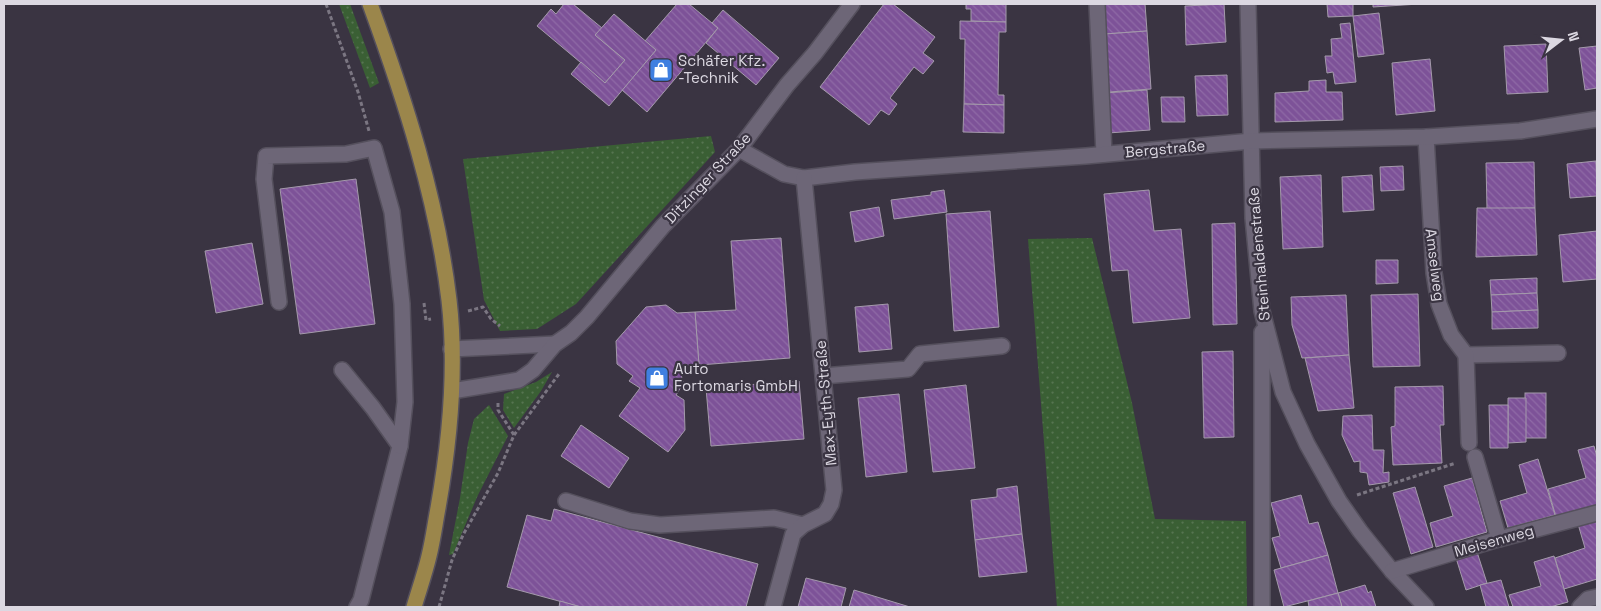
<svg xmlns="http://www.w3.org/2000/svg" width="1601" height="611" font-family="'Space Grotesk',sans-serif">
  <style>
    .grass { fill: url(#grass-dots) }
    .building { fill: url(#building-back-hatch); stroke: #a49aab }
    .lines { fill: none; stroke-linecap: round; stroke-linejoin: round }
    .minor-casing { stroke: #55505d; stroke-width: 18 }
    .major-casing { stroke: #55505d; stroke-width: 18 }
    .path { stroke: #7b7682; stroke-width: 3; stroke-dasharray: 4 2.5; stroke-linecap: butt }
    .minor { stroke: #6d6677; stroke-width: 15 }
    .major { stroke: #9b864b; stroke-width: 15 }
    .labels { text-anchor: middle; stroke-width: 4.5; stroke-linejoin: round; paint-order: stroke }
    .poi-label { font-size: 15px; fill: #dcd8e2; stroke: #3a3442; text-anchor: start }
    .street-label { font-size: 15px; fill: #dcd8e2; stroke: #3a3442 }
  </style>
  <defs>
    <pattern id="grass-dots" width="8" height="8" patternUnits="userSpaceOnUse" patternTransform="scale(1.25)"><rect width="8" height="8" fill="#3a5f34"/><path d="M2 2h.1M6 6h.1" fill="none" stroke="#567551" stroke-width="1.8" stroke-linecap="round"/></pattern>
    <pattern id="building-back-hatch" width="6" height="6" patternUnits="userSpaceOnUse" patternTransform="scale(1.25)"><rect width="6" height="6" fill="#7d5298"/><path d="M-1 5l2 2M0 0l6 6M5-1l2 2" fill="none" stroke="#8f6aa6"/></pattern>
  </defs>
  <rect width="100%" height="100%" fill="#3a3442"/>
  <!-- grass -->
  <g class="grass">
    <polygon points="339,4 350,4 379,83 370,88"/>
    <polygon points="711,136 715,152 576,304 537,329 500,331 484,300 463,159"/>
    <polygon points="1092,238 1132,403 1155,519 1246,521 1247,607 1057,607 1028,239"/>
    <polygon points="552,372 541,391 514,428 503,410 504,394 536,382"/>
    <polygon points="489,405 508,436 478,495 453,554 449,555 460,498 468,443 474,419"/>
  </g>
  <!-- building -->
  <g class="building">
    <polygon points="564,4 573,4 602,28 595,35 625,60 605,83 537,26 551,9 556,14"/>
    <polygon points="677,4 689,4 718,28 647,112 622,90 656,50 645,41"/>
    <polygon points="884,4 893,4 935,37 923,53 934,61 923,74 914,67 890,98 897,104 889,115 881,110 869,125 820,87"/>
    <polygon points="966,4 1006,4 1006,22 971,21 971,9 966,9"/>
    <polygon points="1103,4 1145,4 1147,31 1105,34"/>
    <polygon points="1224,4 1226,42 1186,45 1185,6"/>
    <polygon points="1327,4 1353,4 1353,16 1328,17"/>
    <polygon points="1373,4 1419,4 1373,7"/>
    <polygon points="723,10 779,58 756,85 706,43 718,28 712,23"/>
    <polygon points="1379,13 1384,54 1358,57 1353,16"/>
    <polygon points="614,14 656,50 609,106 571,74 581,62 605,83 625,60 595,35"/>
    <polygon points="960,21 1006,22 1006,32 999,32 998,95 1004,95 1004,105 964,104 965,39 960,39"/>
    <polygon points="1350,23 1356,82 1335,84 1333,72 1327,73 1325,56 1332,56 1331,39 1342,38 1340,24"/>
    <polygon points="1147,31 1151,89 1109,92 1105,34"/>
    <polygon points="1546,44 1548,92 1507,94 1504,46"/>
    <polygon points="1597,46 1597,88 1585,90 1579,48"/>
    <polygon points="1430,59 1435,111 1396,115 1392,63"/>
    <polygon points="1227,75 1228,115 1197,116 1195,76"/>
    <polygon points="1326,80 1326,92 1342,92 1343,120 1275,122 1275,93 1309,91 1309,81"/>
    <polygon points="1147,90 1150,130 1108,133 1105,93"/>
    <polygon points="1161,97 1184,97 1185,122 1162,122"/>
    <polygon points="964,104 1004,105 1004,133 963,132"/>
    <polygon points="1596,161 1597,196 1570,198 1567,164"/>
    <polygon points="1534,162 1535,208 1487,209 1486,163"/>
    <polygon points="1403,166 1404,190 1381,191 1380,167"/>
    <polygon points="1321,175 1323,247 1283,249 1280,177"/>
    <polygon points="1372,175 1374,210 1343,212 1342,177"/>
    <polygon points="356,179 375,324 300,334 280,189"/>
    <polygon points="944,190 947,212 894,219 891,200 931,195 931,192"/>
    <polygon points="1149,190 1154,231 1181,229 1190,318 1133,323 1128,270 1112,271 1104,194"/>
    <polygon points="879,207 884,236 855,242 850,212"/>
    <polygon points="1477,208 1535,208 1537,255 1476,257"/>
    <polygon points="990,211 999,327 954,331 946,214"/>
    <polygon points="1235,223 1237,324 1213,325 1212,224"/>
    <polygon points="1597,231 1597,279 1563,282 1559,235"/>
    <polygon points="781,238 790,358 699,365 695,312 736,310 731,241"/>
    <polygon points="252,243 263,304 216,313 205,251"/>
    <polygon points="1376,260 1398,260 1398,283 1376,284"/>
    <polygon points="1537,278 1537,293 1491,295 1490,280"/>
    <polygon points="1537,293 1538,310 1492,312 1491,295"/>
    <polygon points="1418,294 1420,366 1373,367 1371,295"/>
    <polygon points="1346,295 1349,355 1302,358 1292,325 1291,297"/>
    <polygon points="888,304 892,349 859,352 855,307"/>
    <polygon points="666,305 677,313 695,312 699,365 690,366 691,370 681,371 682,380 684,382 676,395 684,400 685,430 668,452 619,416 640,388 629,381 633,376 617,364 616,341 646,307"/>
    <polygon points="1538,310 1538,328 1492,329 1492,312"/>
    <polygon points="1233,351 1234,437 1204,438 1202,352"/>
    <polygon points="1349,355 1354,408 1318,411 1305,358"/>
    <polygon points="799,381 804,439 711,446 706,388"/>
    <polygon points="966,385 975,468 933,472 924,390"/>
    <polygon points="1443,386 1444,425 1440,425 1442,463 1393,465 1391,427 1395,426 1395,387"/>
    <rect x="1525" y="393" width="21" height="45"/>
    <polygon points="899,394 907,472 866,477 858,398"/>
    <polygon points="1508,398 1526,398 1526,442 1508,443"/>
    <polygon points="1489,405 1508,405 1508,448 1490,448"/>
    <polygon points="1372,415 1373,450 1384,450 1383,473 1389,472 1389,482 1369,485 1367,473 1360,472 1360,461 1354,462 1342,435 1343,416"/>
    <polygon points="581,425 629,458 609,488 561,456"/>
    <polygon points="1594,446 1597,457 1597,505 1556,517 1548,489 1586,478 1578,450"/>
    <polygon points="1538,459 1555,515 1508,528 1500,501 1527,493 1519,465"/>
    <polygon points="1472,478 1487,532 1436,547 1430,523 1453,516 1444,486"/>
    <polygon points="1017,486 1022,534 975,540 971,500 997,497 997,489"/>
    <polygon points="1415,487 1433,547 1411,554 1393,493"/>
    <polygon points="1301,495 1309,524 1318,522 1328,555 1281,568 1272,538 1280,536 1271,503"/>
    <polygon points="554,509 758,564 746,607 581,607 507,587 527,515 551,521"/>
    <polygon points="1597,519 1597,579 1564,589 1555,558 1585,548 1578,524"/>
    <polygon points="1022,534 1027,572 979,577 975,540"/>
    <polygon points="1477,552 1487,583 1466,590 1456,558"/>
    <polygon points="1328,555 1338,593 1284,607 1274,570"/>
    <polygon points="1554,556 1568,602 1550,607 1513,607 1509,595 1541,586 1534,562"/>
    <polygon points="806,578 846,588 841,607 798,607"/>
    <polygon points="1501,580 1509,607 1486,607 1480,585"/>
    <polygon points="1365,585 1368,593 1371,591 1376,607 1342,607 1338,593"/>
    <polygon points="854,590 910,607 849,607"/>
    <polygon points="1338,593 1342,607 1309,607 1308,601"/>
    <polygon points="560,601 581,607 559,607"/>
  </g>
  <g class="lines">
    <!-- minor casing -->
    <g class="minor-casing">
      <g id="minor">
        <polyline points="1097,4 1104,154"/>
        <polyline points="1248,4 1253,218 1262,311 1283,392 1307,444 1339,501 1360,531 1392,571 1426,607"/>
        <polyline points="1426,137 1434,273 1439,304 1451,335 1466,355 1558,353"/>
        <polyline points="739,149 784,174 804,178 855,172 1086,156 1252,141 1426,137 1520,131 1597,119"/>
        <polyline points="279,302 264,179 266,156 346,154 374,148 392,212 402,304 405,402 400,446 361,600 357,607"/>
        <polyline points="1262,332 1262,607"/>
        <polyline points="451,349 555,344"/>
        <polyline points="1466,355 1469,443"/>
        <polyline points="342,370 373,408 400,446"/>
        <polyline points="823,376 908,369 920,354 1002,346"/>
        <polyline points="452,391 519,380 533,370 555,344 571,333 587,317 663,226 739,149 787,85 815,53 852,4"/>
        <polyline points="1475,457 1499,539"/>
        <polyline points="566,501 630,521 660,525 774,518 803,525"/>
        <polyline points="1392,571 1499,539 1597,513"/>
        <polyline points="773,607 793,534 803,525 825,514 831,504 834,490 804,178"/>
        <polyline points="1580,607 1588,599 1597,597"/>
      </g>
    </g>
    <!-- major casing -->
    <g class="major-casing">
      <path id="major" d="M370,4C405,100 437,199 449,300C457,369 450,440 438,508C435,524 433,540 429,556C425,573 419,590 414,607"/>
    </g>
    <!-- path -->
    <g class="path">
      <polyline points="326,4 358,92 369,131"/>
      <polyline points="424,303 426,320 431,319"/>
      <polyline points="468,311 483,307 491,319 500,326"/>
      <polyline points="498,403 498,410 514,435"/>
      <polyline points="1357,495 1456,463"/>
      <polyline points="439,607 452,560 463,535 498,473 514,435 559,374"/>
    </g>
    <!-- minor -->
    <use href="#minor" class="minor"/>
    <!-- major -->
    <use href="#major" class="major"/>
  </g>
  <!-- icons -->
  <defs>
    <g id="shop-square" transform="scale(1.25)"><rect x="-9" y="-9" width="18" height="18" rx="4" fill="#3f7fe0" stroke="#3a3442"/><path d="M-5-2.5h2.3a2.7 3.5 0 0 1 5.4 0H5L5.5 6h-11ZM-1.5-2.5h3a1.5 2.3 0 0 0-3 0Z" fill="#fff"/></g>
  </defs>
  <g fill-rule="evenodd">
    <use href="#shop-square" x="661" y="70"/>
    <use href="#shop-square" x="657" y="378"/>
  </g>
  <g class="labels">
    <!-- poi labels -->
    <g class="poi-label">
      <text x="678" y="66">Schäfer Kfz.<tspan x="678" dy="17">-Technik</tspan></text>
      <text x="674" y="374">Auto<tspan x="674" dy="17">Fortomaris GmbH</tspan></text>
    </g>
    <!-- street labels -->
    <g class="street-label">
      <text transform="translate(1165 149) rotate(-5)" y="5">Bergstraße</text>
      <text transform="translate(708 178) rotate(-47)" y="5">Ditzinger Straße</text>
      <text transform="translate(1259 254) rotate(-95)" y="5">Steinhaldenstraße</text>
      <text transform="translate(1435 265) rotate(83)" y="5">Amselweg</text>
      <text transform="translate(826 403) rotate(-95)" y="5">Max-Eyth-Straße</text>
      <text transform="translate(1494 541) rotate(-16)" y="5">Meisenweg</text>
    </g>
  </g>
  <!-- border -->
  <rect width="1601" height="611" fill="none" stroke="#dcd8e2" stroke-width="10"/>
  <!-- north arrow -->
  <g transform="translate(1561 40) rotate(74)" stroke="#3a3442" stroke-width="4" paint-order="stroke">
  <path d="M0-4L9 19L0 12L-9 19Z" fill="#dcd8e2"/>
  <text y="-8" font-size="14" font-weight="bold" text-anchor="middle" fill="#dcd8e2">N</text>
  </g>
</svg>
